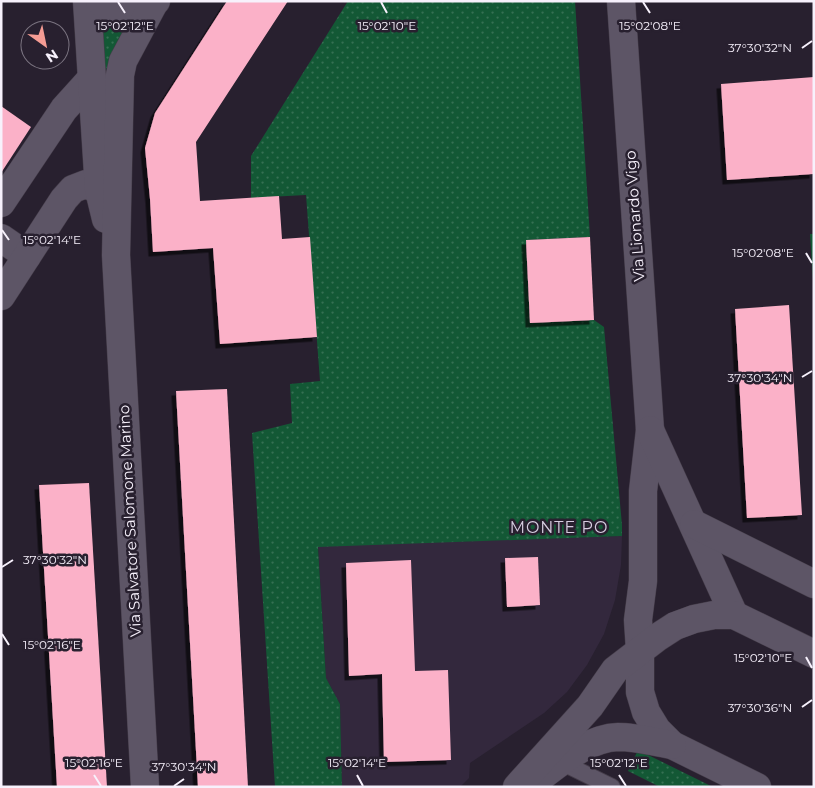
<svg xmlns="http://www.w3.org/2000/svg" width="815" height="788" font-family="Montserrat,sans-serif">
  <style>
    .built { fill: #33283d }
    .grass { fill: url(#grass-dots) }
    .park { fill: #135835 }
    .building { fill: #fbb1c8; filter: url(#shadow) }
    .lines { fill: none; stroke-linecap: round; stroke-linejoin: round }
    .service-casing { stroke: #443c49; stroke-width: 18 }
    .minor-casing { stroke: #443c49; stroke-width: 29 }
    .tertiary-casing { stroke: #443c49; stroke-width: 29 }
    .service { stroke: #5d5566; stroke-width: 16 }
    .minor { stroke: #5d5566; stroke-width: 28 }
    .tertiary { stroke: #5d5566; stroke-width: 28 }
    .ticks { fill: none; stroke: #f7f1fc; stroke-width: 2 }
    .labels { text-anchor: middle; stroke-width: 5; stroke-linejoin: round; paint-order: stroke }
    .street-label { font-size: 15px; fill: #f7f1fc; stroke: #28202f }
    .neighbourhood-label { font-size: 16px; letter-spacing: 1px; fill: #d7cde1; stroke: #28202f }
    .ticks-label { font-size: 12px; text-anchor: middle; fill: #f7f1fc; stroke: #28202f; stroke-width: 5; stroke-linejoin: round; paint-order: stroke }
  </style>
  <defs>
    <pattern id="grass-dots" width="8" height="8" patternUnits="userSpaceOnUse" patternTransform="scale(1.25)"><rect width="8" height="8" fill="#135835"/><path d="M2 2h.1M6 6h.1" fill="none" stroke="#367053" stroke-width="1.8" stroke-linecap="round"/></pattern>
    <filter id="shadow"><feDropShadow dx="-4.5" dy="4.5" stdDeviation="0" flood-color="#0009"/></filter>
  </defs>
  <rect width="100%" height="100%" fill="#28202f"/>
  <!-- built -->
  <polygon class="built" points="622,536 621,565 615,600 604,634 587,665 567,692 544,713 470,763 469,778 460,787 342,787 340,704 326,678 318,546"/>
  <!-- grass -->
  <g class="grass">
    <polygon points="348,1 575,1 590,237 526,240 530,323 594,320 604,327 622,525 622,536 318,547 326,678 340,704 342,787 275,787 252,433 292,423 290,384 320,381 306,195 251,198 251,156"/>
    <polygon points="102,22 116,28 127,28 111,54 106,71 105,68"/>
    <polygon points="638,750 713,787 660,787 628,771"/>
  </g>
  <!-- park -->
  <polygon class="park" points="810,234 814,234 814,295"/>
  <!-- building -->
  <g class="building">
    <polygon points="227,1 288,1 196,142 200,201 279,196 282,239 310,237 317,337 220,344 213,248 153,252 150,199 145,148 155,113"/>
    <polygon points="814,77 814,174 727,180 721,84"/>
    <polygon points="1,106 31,127 1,173"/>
    <polygon points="590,237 594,320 530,323 526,240"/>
    <polygon points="789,305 802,515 747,518 735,309"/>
    <polygon points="227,389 248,787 198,787 176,391"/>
    <polygon points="89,483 107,787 57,787 39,485"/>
    <polygon points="538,557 540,605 507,607 505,558"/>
    <polygon points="411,560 415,671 448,670 451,760 384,762 382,674 349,676 346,563"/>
  </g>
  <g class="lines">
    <!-- service casing -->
    <g class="service-casing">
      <polyline id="service" points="561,762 612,787"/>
    </g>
    <!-- minor casing -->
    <g class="minor-casing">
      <g id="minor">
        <polyline points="621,1 650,430 643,491 643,581 638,620 640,651"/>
        <polyline points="1,203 64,109 92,78"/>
        <polyline points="1,238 27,256"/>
        <polyline points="1,296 64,199 73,189 86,184 99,190"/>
        <polyline points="650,430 734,615"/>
        <polyline points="694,524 814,584"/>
      </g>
    </g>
    <!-- tertiary casing -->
    <g class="tertiary-casing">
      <g id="tertiary">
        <polyline points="87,1 99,190 106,219"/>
        <path d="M100,1C117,16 139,15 156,1"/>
        <polyline points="640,651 640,692 646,712 657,730 672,745 757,787"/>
        <path d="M538,779C561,762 588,738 618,737C636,737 655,742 672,745"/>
        <polyline points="145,787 116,255 120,75 123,61 154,3"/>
        <polyline points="517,787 590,706 615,670 658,637 675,626 694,619 714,615 734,615 814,654"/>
      </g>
    </g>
    <!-- service -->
    <use href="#service" class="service"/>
    <!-- minor -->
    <use href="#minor" class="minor"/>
    <!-- tertiary -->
    <use href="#tertiary" class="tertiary"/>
  </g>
  <!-- ticks -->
  <path class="ticks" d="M118,2L125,13M381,2L387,13M643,2L650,13M802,48L812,41M2,230L9,240M806,253L812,263M802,377L812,371M2,567L13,560M2,634L9,645M806,657L812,668M802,707L812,700M94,775L101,786M357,775L363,786M619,775L626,786M174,786L184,779"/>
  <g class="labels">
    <!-- street labels -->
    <g class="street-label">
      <text transform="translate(635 216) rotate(-94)" y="5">Via Lionardo Vigo</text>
      <text transform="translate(130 521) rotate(-93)" y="5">Via Salvatore Salomone Marino</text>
    </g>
    <!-- neighbourhood labels -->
    <g class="neighbourhood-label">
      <text x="559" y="533">MONTE PO</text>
    </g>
  </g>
  <g class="ticks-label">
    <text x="125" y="30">15°02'12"E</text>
    <text x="387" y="30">15°02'10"E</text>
    <text x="650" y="30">15°02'08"E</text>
    <text x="760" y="52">37°30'32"N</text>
    <text x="52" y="244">15°02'14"E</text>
    <text x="763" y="257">15°02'08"E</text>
    <text x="760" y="382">37°30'34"N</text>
    <text x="55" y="564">37°30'32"N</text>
    <text x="52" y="649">15°02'16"E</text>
    <text x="763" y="662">15°02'10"E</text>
    <text x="760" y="712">37°30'36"N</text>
    <text x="94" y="767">15°02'16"E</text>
    <text x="357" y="767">15°02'14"E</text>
    <text x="619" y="767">15°02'12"E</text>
    <text x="184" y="771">37°30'34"N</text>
  </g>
  <!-- border -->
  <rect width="815" height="788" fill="none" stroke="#f7f1fc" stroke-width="5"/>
  <!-- north arrow -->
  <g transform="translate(45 45) rotate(147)"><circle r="24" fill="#28202f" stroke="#7b7481"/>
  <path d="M0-4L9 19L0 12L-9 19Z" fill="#f59c94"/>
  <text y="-8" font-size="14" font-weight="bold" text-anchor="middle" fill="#f7f1fc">N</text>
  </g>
</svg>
